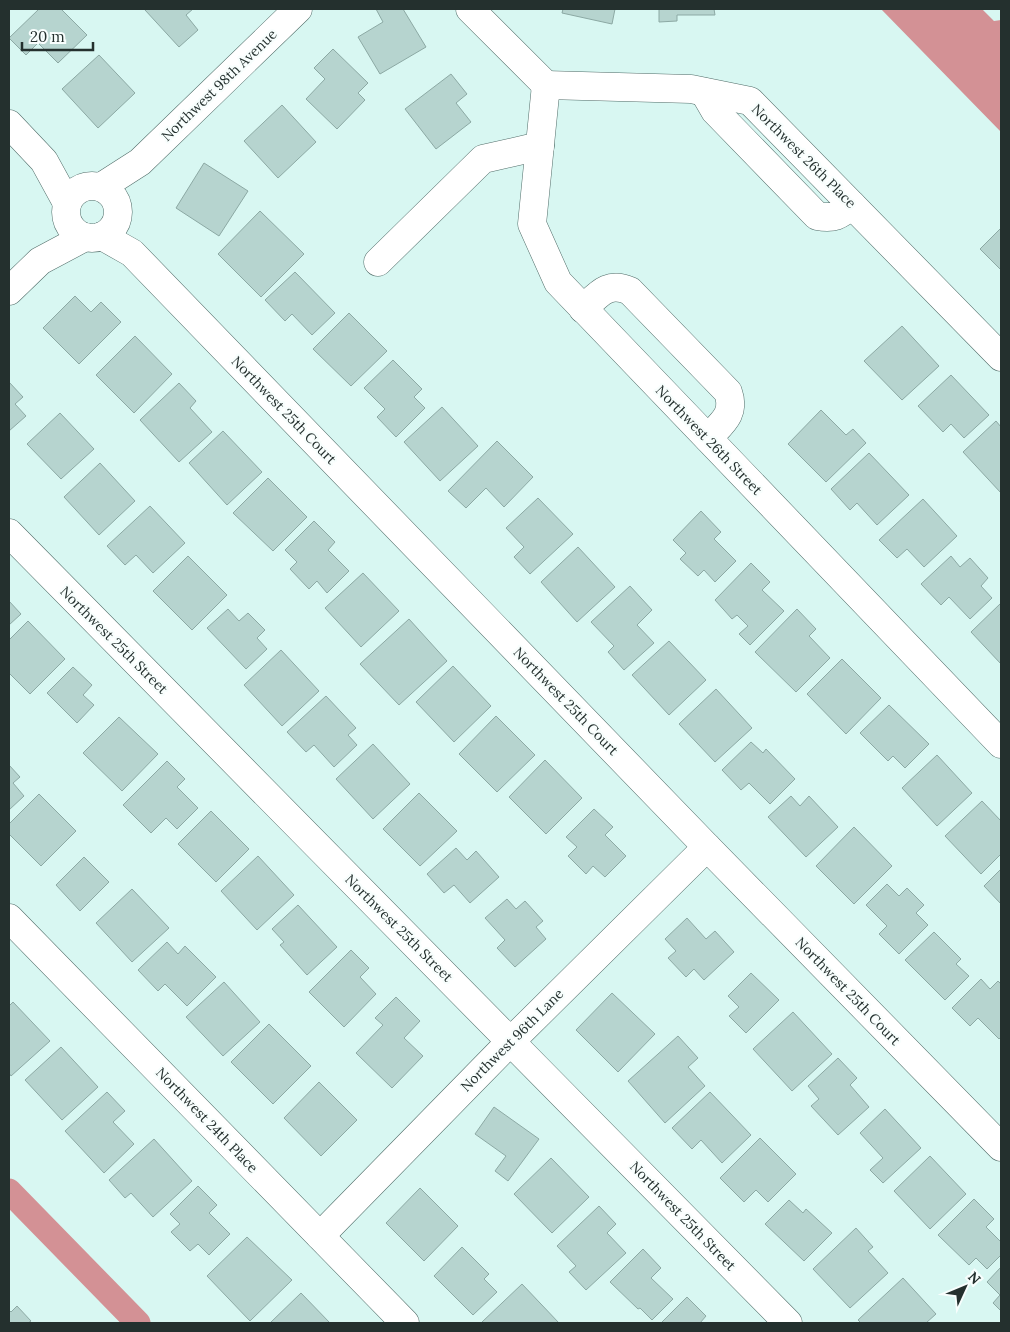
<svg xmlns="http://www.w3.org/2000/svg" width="1010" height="1332" font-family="Lora,serif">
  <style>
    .water { fill: #d39195 }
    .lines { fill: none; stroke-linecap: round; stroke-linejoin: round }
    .canal { stroke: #d39195; stroke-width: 25 }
    .building { fill: #b6d4cf; stroke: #8ca9a4 }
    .minor-casing { stroke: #516d69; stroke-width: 29 }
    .minor { stroke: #fff; stroke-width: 28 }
    .labels { text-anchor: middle; stroke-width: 4.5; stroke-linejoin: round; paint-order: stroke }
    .street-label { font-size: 14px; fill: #24302e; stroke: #f8fefd }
  </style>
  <rect width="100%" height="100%" fill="#d8f7f2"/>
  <!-- water -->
  <polygon class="water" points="881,9 982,9 994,21 1001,20 1001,132"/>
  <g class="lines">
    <!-- canal -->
    <polyline class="canal" points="9,1191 138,1323"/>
  </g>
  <!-- building -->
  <g class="building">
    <polygon points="39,9 61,9 87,35 58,63 38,43 26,55 9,38"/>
    <polygon points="147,9 193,9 186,15 198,30 179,47 145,10"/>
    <polygon points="376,9 403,9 426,47 380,74 358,37 383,22"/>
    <polygon points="563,9 615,9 612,24 562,13"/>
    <polygon points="659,9 714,9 715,15 677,15 677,21 659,22"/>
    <polygon points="333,49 368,83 358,93 365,100 337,129 306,99 325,79 314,68"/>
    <polygon points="99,55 135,93 98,128 62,89"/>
    <polygon points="451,74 467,94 456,103 471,122 436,149 405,109"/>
    <polygon points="282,105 316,142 278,178 244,141"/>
    <polygon points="204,163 248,191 219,236 176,208"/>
    <polygon points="260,211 304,254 261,297 218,254"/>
    <polygon points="1001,228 1001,270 980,249"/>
    <polygon points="295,272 335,313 312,335 292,314 285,321 265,300"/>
    <polygon points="75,296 91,312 101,302 121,322 79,364 43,328"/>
    <polygon points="349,313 387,351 351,386 313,349"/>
    <polygon points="902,326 939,366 902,400 864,361"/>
    <polygon points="135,336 172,374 134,413 96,375"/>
    <polygon points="393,360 422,389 414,397 425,408 396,437 377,417 385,409 364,388"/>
    <polygon points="951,375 989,415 964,438 951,424 943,432 918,406"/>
    <polygon points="9,382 23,397 15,404 26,416 9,431"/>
    <polygon points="179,383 196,401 190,408 212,432 179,462 140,420"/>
    <polygon points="442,407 478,446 440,481 404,442"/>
    <polygon points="821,410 846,435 853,429 866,443 826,482 788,444"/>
    <polygon points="60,413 94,449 61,479 27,444"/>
    <polygon points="996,421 1001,427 1001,493 963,452"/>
    <polygon points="223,431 262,472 227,505 189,463"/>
    <polygon points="497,441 533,477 504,507 486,488 466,508 448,491"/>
    <polygon points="869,453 909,495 877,525 857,503 850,510 831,489"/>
    <polygon points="100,463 135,501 99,535 64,497"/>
    <polygon points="268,478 307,517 273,551 233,513"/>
    <polygon points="538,498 573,534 530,574 514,557 524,547 506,528"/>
    <polygon points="923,499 957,536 924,567 907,549 897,558 879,540"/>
    <polygon points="150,506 185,543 153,573 136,555 125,565 107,546"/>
    <polygon points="701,511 721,532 714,539 736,561 715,582 704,570 698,576 680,559 686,553 673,540"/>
    <polygon points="314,521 335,542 328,550 349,571 327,593 317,581 309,589 290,569 297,562 285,550"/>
    <polygon points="578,547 615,587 577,622 541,582"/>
    <polygon points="188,556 227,595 192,630 153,591"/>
    <polygon points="951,556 960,567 970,558 988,578 981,586 992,598 970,619 949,597 941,605 921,584"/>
    <polygon points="751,563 770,582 762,590 784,611 750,645 739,634 748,626 737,615 732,619 715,600"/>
    <polygon points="363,573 399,611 361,647 325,608"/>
    <polygon points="630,586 652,610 637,625 654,643 624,670 608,652 614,646 591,622"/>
    <polygon points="9,601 21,614 9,625"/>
    <polygon points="1001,603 1001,664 971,632"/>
    <polygon points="228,609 239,621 248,613 265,630 257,638 267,649 246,669 207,628"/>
    <polygon points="797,609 816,629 809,636 830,658 796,692 755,652"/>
    <polygon points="409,619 447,661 399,705 360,664"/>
    <polygon points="28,621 65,659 30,694 9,673 9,640"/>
    <polygon points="669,641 706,680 669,715 632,675"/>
    <polygon points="281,650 319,691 282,726 244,685"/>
    <polygon points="842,659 881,698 846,734 807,694"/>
    <polygon points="453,666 491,706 454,742 416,702"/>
    <polygon points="73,667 92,685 83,695 94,705 77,723 47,693"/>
    <polygon points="716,689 752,728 715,762 679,724"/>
    <polygon points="326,696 356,728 348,735 357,745 334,767 314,745 306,752 287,732"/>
    <polygon points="889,705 929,744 905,768 893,756 888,761 860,733"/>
    <polygon points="496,716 535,755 497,792 459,754"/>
    <polygon points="119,717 158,754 122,791 83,753"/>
    <polygon points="751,742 763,753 766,749 795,779 770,804 749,783 741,790 722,770"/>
    <polygon points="373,744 410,784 373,819 336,779"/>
    <polygon points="937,755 972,793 937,826 902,788"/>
    <polygon points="545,760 582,798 546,834 509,797"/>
    <polygon points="167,761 185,779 177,787 198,808 177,829 166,818 151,833 123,805"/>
    <polygon points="9,765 20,777 13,783 24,796 9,810"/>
    <polygon points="419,793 457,831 420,866 383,829"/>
    <polygon points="39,794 76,831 41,866 9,834 9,824"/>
    <polygon points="791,796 800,806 809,796 838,827 806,857 768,817"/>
    <polygon points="982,801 1001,821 1001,854 981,874 945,836"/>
    <polygon points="594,809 613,827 605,835 626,856 605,877 593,866 586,874 568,856 577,847 566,837"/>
    <polygon points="211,811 249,849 216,882 178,844"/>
    <polygon points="854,827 892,866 854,904 816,866"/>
    <polygon points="456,848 467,860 476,851 499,877 470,903 454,885 444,893 427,874"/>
    <polygon points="258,856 294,895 257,930 221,891"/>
    <polygon points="84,857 109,882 80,911 56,885"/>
    <polygon points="1001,869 1001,904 984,886"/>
    <polygon points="887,884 899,896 907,888 924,905 916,913 928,925 899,954 879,934 887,926 866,905"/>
    <polygon points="132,889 169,928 132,962 96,923"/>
    <polygon points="507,899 516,909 525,901 543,921 536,927 546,939 515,967 497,948 505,940 485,918"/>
    <polygon points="298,905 337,947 307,975 280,945 284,942 272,929"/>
    <polygon points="687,918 706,939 715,931 734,952 704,980 694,969 686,977 668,958 676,951 665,939"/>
    <polygon points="934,932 961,959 956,964 969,976 945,1000 905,960"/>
    <polygon points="167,942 178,954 185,946 216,977 187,1006 165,984 158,991 138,970"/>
    <polygon points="351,950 369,968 360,977 376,994 344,1027 309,992"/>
    <polygon points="751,973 779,1000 746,1033 729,1016 739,1007 728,996"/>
    <polygon points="981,979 990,989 998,981 1001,984 1001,1037 999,1039 978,1018 970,1026 952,1008"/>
    <polygon points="224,982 260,1022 223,1056 186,1017"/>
    <polygon points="612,993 655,1034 618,1072 576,1030"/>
    <polygon points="396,997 420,1021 404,1038 423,1056 392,1088 356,1053 383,1025 375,1018"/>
    <polygon points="13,1002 50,1041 11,1076 9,1073 9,1006"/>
    <polygon points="793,1012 832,1054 792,1091 753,1049"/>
    <polygon points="269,1024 311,1066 273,1104 231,1062"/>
    <polygon points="678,1036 698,1058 688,1067 705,1086 665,1123 628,1081"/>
    <polygon points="61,1047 98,1087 62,1120 25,1080"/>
    <polygon points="838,1058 857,1078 850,1085 869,1107 838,1135 811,1106 819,1099 808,1086"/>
    <polygon points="319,1082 357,1120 321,1156 284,1118"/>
    <polygon points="107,1092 125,1111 113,1122 134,1144 104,1173 65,1131"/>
    <polygon points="710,1092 751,1135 722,1163 701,1140 692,1149 672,1128"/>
    <polygon points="494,1107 539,1139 508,1181 495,1171 506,1156 475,1134"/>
    <polygon points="885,1109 921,1148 883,1183 870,1170 883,1158 860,1133"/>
    <polygon points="760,1138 796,1174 768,1202 756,1190 744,1202 720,1178"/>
    <polygon points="154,1139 192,1181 153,1217 131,1193 125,1198 109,1180"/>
    <polygon points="930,1156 966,1194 930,1229 894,1191"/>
    <polygon points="551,1158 589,1197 552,1233 514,1194"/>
    <polygon points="198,1186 217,1205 209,1213 230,1234 209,1255 198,1244 190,1251 171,1232 180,1224 170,1214"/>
    <polygon points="420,1188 458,1226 424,1261 386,1223"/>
    <polygon points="974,1199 994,1219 986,1227 1001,1242 1001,1255 987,1269 976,1258 969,1265 938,1235"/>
    <polygon points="789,1200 803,1213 806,1209 832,1233 804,1261 765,1224"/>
    <polygon points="599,1206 616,1224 607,1233 626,1253 586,1290 569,1272 576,1266 557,1246"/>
    <polygon points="856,1228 873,1247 868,1251 888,1273 850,1308 813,1269"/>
    <polygon points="247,1237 292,1280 250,1321 207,1276"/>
    <polygon points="462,1247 489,1274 484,1279 497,1292 473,1315 434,1276"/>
    <polygon points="643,1249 661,1268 651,1278 673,1299 652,1320 640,1308 638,1309 610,1282"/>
    <polygon points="1001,1267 1001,1311 993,1303 1000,1295 987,1282"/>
    <polygon points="903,1278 936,1314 926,1323 861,1323 858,1320"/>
    <polygon points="522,1284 559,1323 483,1323 482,1322"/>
    <polygon points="301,1293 330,1323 270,1323"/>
    <polygon points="687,1297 706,1316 700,1323 661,1323"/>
    <polygon points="17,1306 31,1321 28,1323 9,1323 9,1310 11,1312"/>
  </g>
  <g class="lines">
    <!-- minor casing -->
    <g class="minor-casing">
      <g id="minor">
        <polyline points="470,9 546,85"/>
        <polyline points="546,85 532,224 558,282 1001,744"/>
        <polyline points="546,85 691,89 750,101 1001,357"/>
        <path d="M704,92L715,111L817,216C834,219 839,216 852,205"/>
        <polyline points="9,124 44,161 67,203"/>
        <circle cx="92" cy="212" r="26"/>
        <polyline points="101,187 140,162 298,9"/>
        <polyline points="102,236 132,253 707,847 1001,1147"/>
        <polyline points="378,262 483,159 540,146"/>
        <polyline points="9,291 40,261 85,237"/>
        <path d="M583,309C599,294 608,281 630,291L728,392C736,414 722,423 708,438"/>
        <polyline points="9,533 788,1323"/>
        <polyline points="9,918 405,1323"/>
        <polyline points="320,1236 511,1041 707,847"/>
      </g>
    </g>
    <!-- minor -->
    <use href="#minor" class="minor"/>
  </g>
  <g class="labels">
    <!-- street labels -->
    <g class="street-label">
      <text transform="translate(219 85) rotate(-44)" y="5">Northwest 98th Avenue</text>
      <text transform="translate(804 156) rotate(45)" y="5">Northwest 26th Place</text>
      <text transform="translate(284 410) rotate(46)" y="5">Northwest 25th Court</text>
      <text transform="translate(709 440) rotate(46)" y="5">Northwest 26th Street</text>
      <text transform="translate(114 640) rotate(45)" y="5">Northwest 25th Street</text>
      <text transform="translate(566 701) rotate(46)" y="5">Northwest 25th Court</text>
      <text transform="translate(399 928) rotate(45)" y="5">Northwest 25th Street</text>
      <text transform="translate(848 991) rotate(46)" y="5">Northwest 25th Court</text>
      <text transform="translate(512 1040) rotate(-45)" y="5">Northwest 96th Lane</text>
      <text transform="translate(207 1120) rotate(46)" y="5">Northwest 24th Place</text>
      <text transform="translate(683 1216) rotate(46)" y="5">Northwest 25th Street</text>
    </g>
  </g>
  <!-- border -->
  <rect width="1010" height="1332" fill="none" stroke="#24302e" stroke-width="20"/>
  <!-- north arrow -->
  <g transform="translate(965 1287) rotate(46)" stroke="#f8fefd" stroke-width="4" paint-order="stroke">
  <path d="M0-4L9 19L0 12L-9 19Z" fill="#24302e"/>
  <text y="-8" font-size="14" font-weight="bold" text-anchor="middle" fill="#24302e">N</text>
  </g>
  <!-- scale -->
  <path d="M22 42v8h71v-8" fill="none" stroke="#24302e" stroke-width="2.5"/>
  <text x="30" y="42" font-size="15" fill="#24302e" stroke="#f8fefd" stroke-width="4" paint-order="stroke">20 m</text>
</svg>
